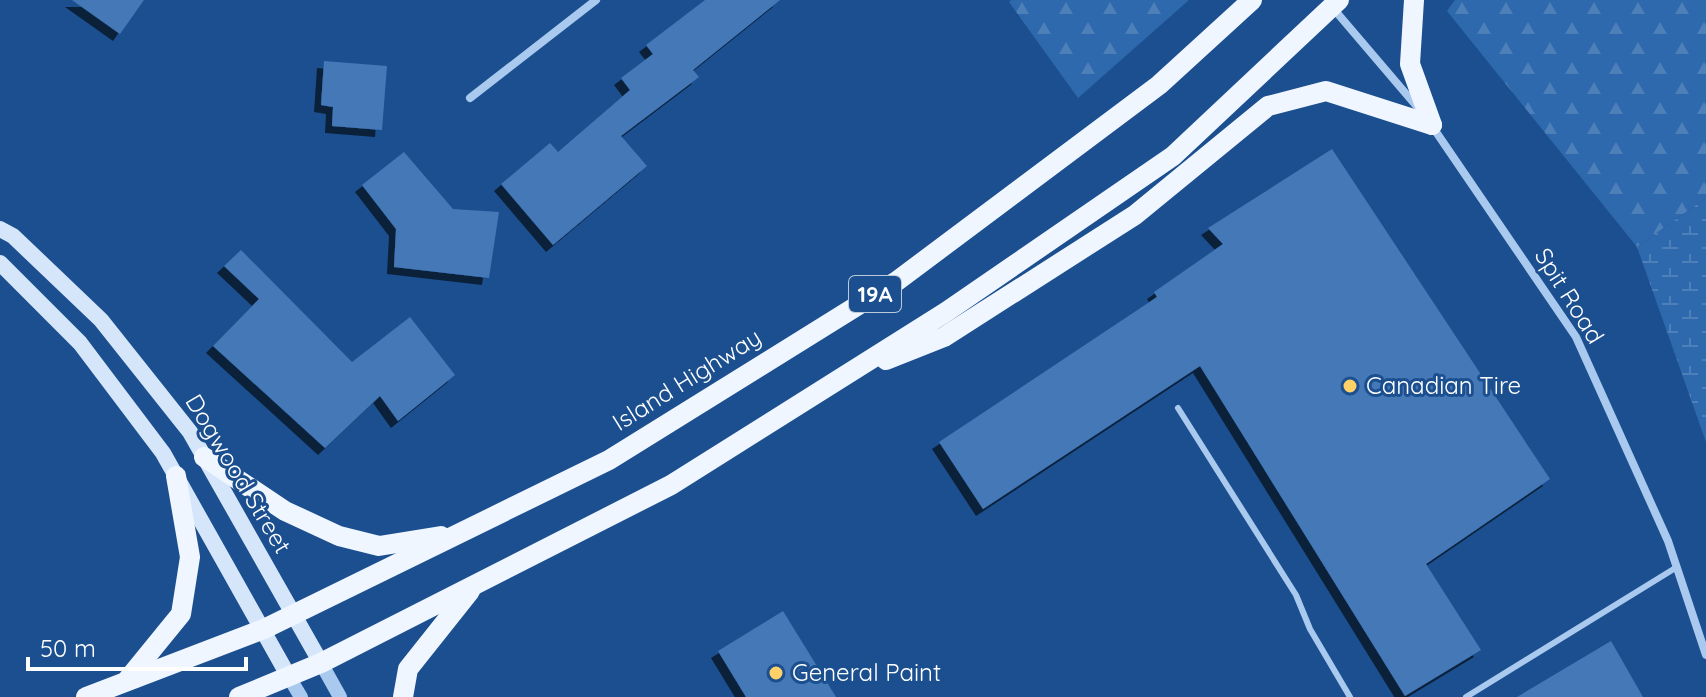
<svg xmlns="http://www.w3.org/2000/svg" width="1706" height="697" font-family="Quicksand,sans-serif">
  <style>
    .forest { fill: url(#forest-firs) }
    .wetland { fill: url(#wetland-marsh) }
    .building { fill: #4478b7; filter: url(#shadow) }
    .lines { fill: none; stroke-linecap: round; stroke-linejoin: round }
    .service { stroke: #a9c9ee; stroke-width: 6 }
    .minor { stroke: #a9c9ee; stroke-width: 8 }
    .tertiary { stroke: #a9c9ee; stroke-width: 14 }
    .secondary { stroke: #d6e6fa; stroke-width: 16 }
    .primary { stroke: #f0f6ff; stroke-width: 20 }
    .poi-dot { fill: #ffd166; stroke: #1b4f8f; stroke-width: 3 }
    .labels { text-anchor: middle; stroke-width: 6; stroke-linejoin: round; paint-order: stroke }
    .shield { fill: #1b4f8f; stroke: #bbcadd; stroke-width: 2 }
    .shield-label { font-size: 22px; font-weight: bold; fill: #fff }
    .street-label { font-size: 24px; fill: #fff; stroke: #1b4f8f }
    .poi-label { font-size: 24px; fill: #fff; stroke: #1b4f8f; text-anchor: start }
  </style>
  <defs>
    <pattern id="forest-firs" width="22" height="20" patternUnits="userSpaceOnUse" patternTransform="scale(2)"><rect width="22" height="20" fill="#2e69ad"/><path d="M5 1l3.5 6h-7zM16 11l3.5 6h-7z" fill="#4d80b9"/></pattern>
    <pattern id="wetland-marsh" width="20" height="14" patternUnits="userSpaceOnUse" patternTransform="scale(2)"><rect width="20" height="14" fill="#2e69ad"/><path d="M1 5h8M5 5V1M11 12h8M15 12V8" fill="none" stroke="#4d80b9"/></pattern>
    <filter id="shadow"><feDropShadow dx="-7" dy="7" stdDeviation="0" flood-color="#0009"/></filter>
  </defs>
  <rect width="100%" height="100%" fill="#1b4f8f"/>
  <!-- forest -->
  <g class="forest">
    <polygon points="1011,0 1189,0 1078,98 1009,2"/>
    <polygon points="1455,0 1706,0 1706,198 1637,247 1447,11"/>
  </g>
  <!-- wetland -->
  <polygon class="wetland" points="1706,198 1706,442 1637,247"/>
  <!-- building -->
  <g class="building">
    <polygon points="72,0 144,0 120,34"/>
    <polygon points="705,0 780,0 693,70 699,77 621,136 647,166 553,245 501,184 550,143 558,152 630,90 621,78 653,54 646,45"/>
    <polygon points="324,61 387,66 382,130 332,126 333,107 321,105"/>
    <polygon points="1332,149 1550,479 1426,564 1481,650 1405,696 1200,366 983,509 939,442 1157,297 1154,292 1223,244 1208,228"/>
    <polygon points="404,152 453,209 499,212 489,278 394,267 396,229 362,185"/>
    <polygon points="241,250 352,362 410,317 455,375 398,421 380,396 325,448 213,346 259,299 224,266"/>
    <polygon points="783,611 836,697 746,697 718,651"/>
    <polygon points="1611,641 1643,697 1517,697"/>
  </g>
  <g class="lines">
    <!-- service -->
    <g class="service">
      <polyline points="1178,408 1296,595 1310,629 1350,697"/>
      <polyline points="1466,697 1677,567"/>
    </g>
    <!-- minor -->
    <g class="minor">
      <polyline points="1332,7 1419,109"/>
      <polyline points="470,98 596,0"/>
      <polyline points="1432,126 1576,337 1668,541 1706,655"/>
    </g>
    <!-- tertiary -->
    <g class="tertiary">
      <polyline points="321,663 340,697"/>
      <polyline points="289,677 301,697"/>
    </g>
    <!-- secondary -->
    <g class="secondary">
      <polyline points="0,229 13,236 101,320 190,432 321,663"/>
      <polyline points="0,263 80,343 163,453 289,677"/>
    </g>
    <!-- primary -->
    <g class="primary">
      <polyline points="1414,0 1410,64 1432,125"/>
      <polyline points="886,360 944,337 1135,215 1268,106 1326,91 1432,125"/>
      <polyline points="204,457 285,511 339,536 379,546 441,536"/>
      <polyline points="128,679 181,614 190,557 176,476"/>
      <polyline points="86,697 264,629 609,460 897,281 1159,85 1252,0"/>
      <polyline points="239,697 321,663 671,485 946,312 1173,156 1339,0"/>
      <polyline points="403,697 408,669 470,591"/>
    </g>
  </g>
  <!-- markers -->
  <g class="poi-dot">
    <circle cx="1350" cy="386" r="8"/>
    <circle cx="776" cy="673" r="8"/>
  </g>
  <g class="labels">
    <!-- shield labels -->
    <rect class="shield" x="849" y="276" width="52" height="36" rx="6"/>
    <g class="shield-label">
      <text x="875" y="302">19A</text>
    </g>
    <!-- street labels -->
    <g class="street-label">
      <text transform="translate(1569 296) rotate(58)" y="8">Spit Road</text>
      <text transform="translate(687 380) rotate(-32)" y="8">Island Highway</text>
      <text transform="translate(238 474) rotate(59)" y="8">Dogwood Street</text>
    </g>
    <!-- poi labels -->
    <g class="poi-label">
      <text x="1366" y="394">Canadian Tire</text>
      <text x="792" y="681">General Paint</text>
    </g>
  </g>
  <!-- scale -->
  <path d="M28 657v12h218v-12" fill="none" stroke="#ffffff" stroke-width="4"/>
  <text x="40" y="657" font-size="24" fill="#ffffff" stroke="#1b4f8f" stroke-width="6" paint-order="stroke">50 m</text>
</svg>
